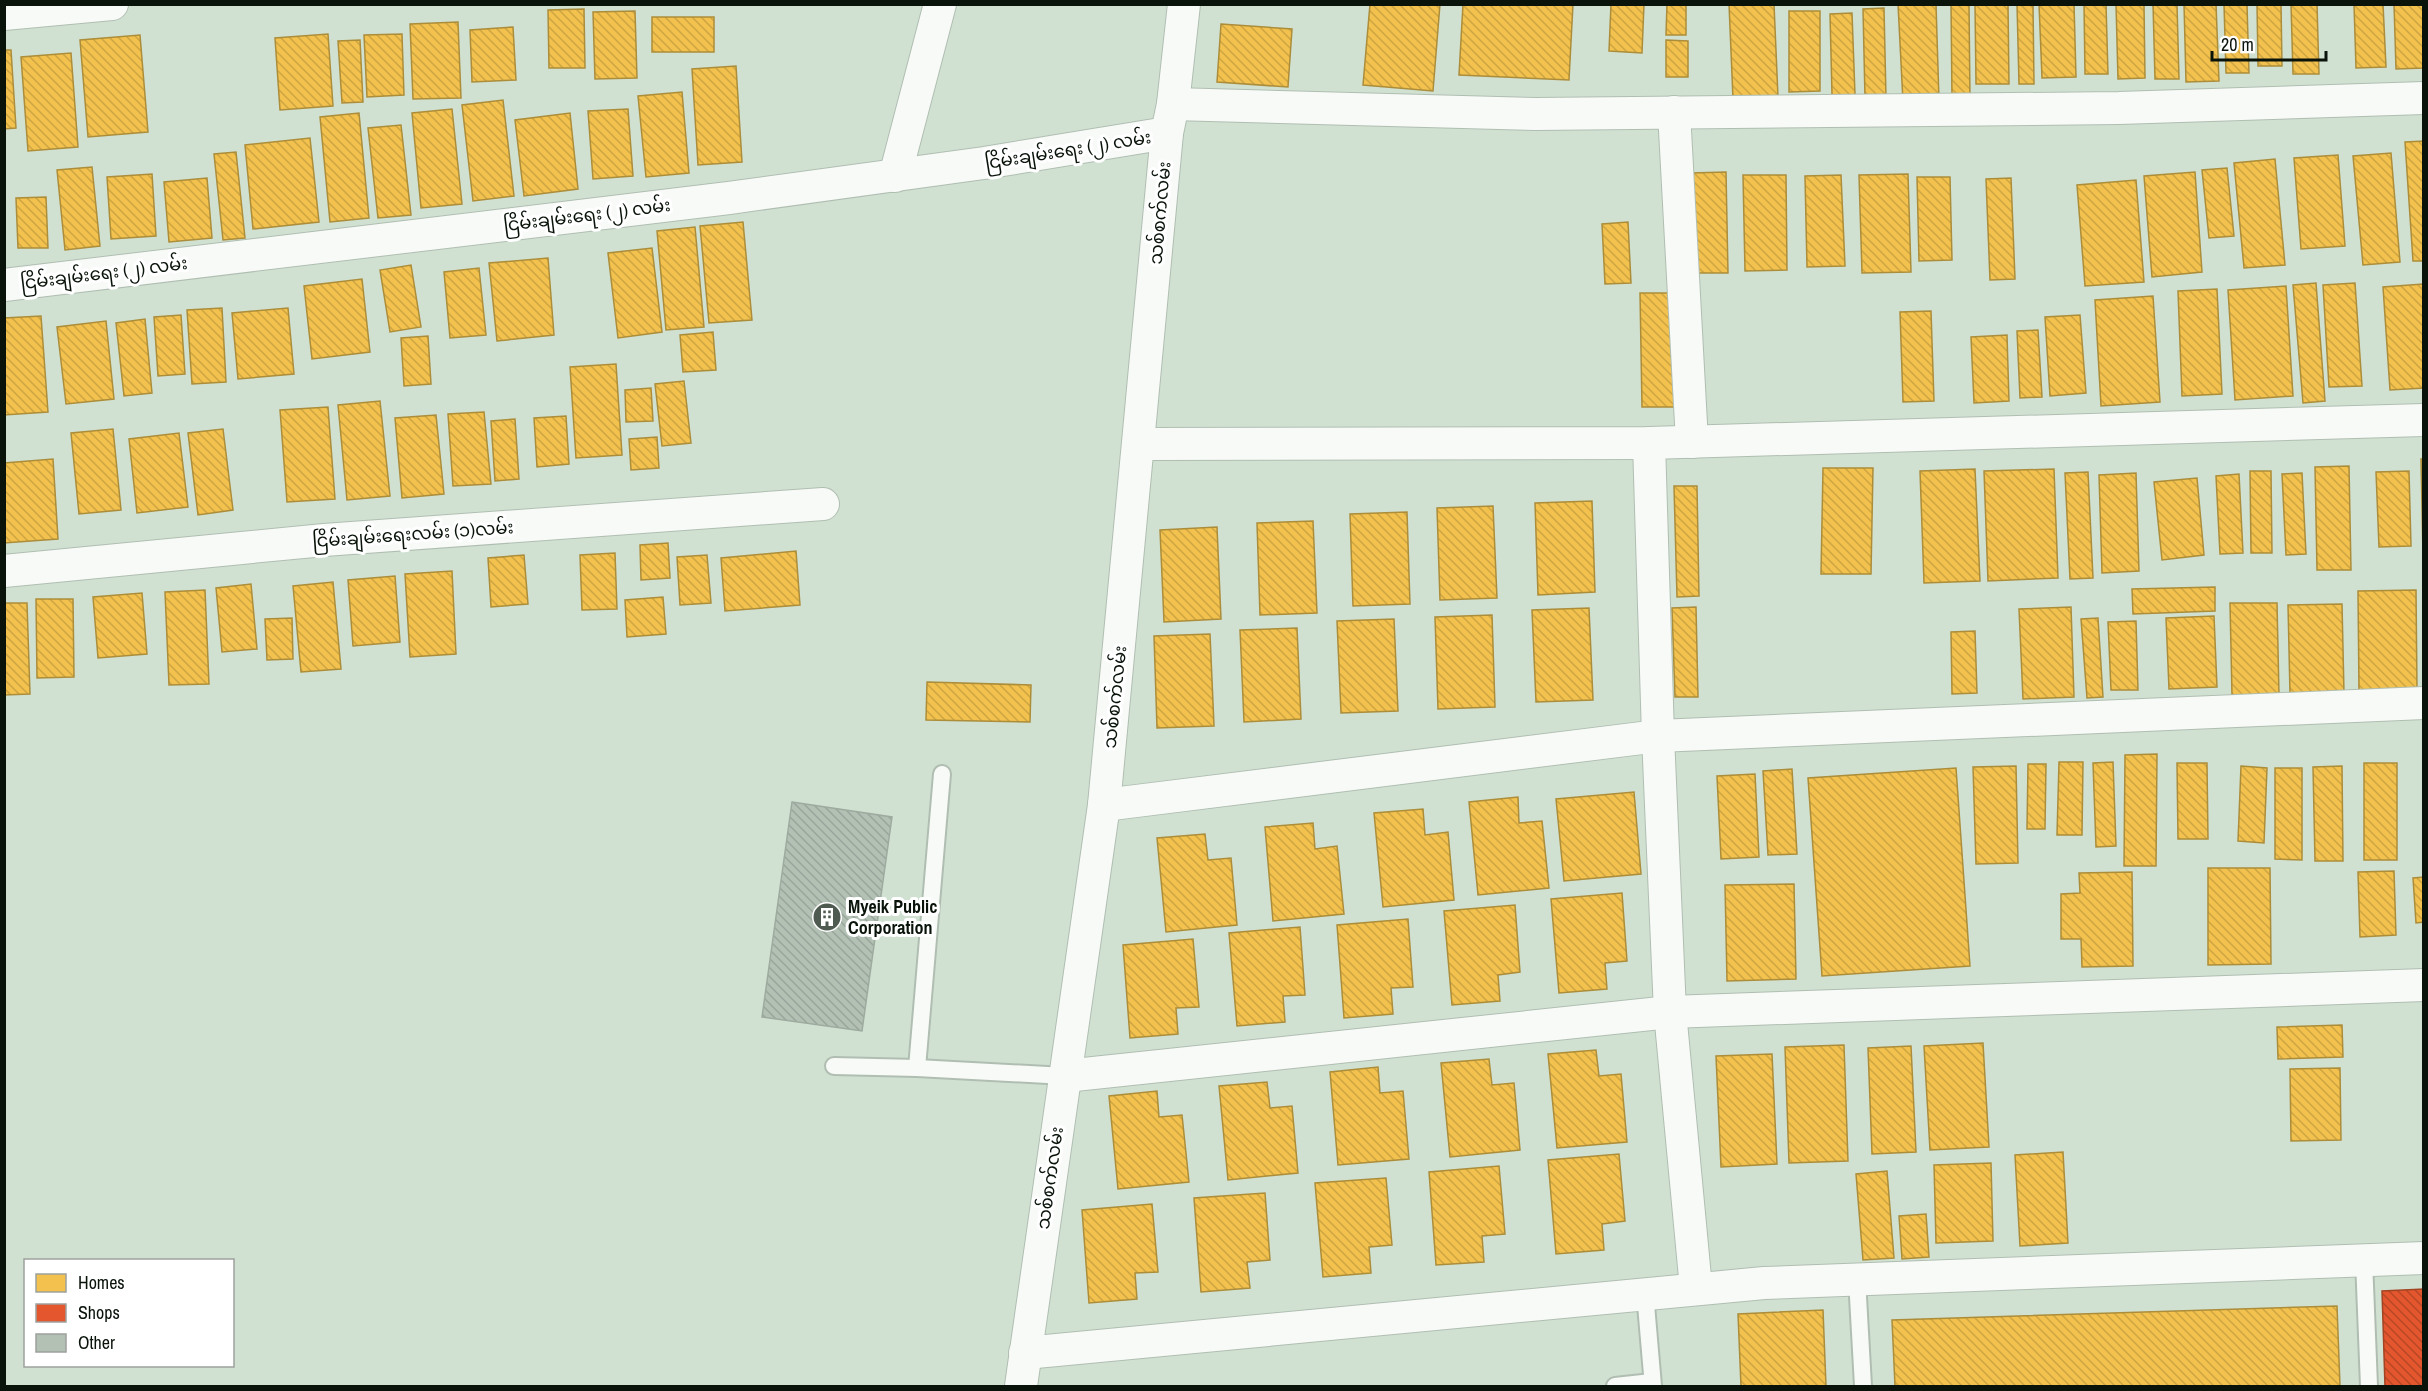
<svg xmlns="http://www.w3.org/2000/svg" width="2428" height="1391" font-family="'Archivo Narrow','Noto Sans Myanmar',sans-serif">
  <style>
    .homes { fill: url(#homes-back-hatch); stroke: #ac8d3a; stroke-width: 1.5 }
    .shops { fill: url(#shops-back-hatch); stroke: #a24323; stroke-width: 1.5 }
    .building { fill: url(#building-back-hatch); stroke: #9dab9f; stroke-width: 1.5 }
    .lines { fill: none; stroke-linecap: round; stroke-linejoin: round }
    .lane-casing { stroke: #b0beb1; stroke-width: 20 }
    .street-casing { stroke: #b0beb1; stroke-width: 34 }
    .lane { stroke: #f8faf8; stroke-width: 16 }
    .street { stroke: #f8faf8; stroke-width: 32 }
    .labels { text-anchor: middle; stroke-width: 6; stroke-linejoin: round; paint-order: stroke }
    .street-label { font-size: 18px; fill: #09130a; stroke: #fff }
    .poi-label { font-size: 18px; font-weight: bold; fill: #09130a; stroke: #fff; text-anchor: start }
  </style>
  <defs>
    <pattern id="homes-back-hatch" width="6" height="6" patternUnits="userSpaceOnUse" patternTransform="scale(1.5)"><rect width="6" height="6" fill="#f2c14e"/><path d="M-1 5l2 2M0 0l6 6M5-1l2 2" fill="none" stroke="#cea543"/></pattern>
    <pattern id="shops-back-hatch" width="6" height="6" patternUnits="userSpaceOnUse" patternTransform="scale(1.5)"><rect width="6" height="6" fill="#e4572e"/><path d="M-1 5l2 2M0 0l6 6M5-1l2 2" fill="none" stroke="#b74725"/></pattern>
    <pattern id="building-back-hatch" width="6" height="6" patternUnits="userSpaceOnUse" patternTransform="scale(1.5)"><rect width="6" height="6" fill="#b3c1b5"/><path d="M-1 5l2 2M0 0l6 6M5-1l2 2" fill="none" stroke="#99a59a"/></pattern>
  </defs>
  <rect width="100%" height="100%" fill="#d0e1d2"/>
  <!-- homes -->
  <g class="homes">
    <polygon points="1370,4 1440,4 1433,91 1363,85"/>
    <polygon points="1463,4 1573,4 1569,80 1459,75"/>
    <polygon points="1611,4 1644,4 1642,53 1609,51"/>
    <polygon points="1667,4 1686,4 1686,35 1666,35"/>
    <polygon points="1729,4 1774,4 1778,97 1733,99"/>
    <polygon points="1898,4 1936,4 1939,100 1903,102"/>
    <polygon points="1951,4 1969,4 1970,99 1952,100"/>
    <polygon points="1975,4 2008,4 2009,84 1976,84"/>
    <polygon points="2017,4 2033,4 2034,84 2019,84"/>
    <polygon points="2039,4 2074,4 2076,77 2042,78"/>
    <polygon points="2084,4 2106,4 2108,74 2085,74"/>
    <polygon points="2116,4 2144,4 2145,78 2118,79"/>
    <polygon points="2153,4 2177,4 2179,79 2155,79"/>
    <polygon points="2184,4 2216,4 2219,81 2186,82"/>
    <polygon points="2224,4 2247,4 2249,73 2226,73"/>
    <polygon points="2257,4 2281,4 2282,66 2258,66"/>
    <polygon points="2291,4 2317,4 2319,74 2293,74"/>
    <polygon points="2354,4 2383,4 2386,67 2356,68"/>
    <polygon points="2394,4 2424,4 2424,68 2396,69"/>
    <polygon points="1884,8 1886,98 1865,98 1863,9"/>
    <polygon points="584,9 585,68 549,68 548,10"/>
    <polygon points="635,11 637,78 595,79 593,12"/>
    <polygon points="1789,11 1820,11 1820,91 1789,92"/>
    <polygon points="1852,13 1855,95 1832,95 1830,14"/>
    <rect x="652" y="17" width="62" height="35"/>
    <polygon points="458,22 461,98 413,99 410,24"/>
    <polygon points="1221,24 1292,29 1288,87 1217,82"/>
    <polygon points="513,27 516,80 472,82 470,30"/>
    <polygon points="328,34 333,106 280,110 275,38"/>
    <polygon points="402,34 404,95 367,97 364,35"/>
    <polygon points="140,35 148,132 88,137 80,40"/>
    <polygon points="360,40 363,102 342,103 338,41"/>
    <polygon points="1666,40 1688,41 1688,77 1666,77"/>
    <polygon points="4,50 11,50 16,128 4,129"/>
    <polygon points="71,53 78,147 28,151 21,57"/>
    <polygon points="736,66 742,162 698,165 692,69"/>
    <polygon points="682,92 689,173 646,177 638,96"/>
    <polygon points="503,100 514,196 473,201 462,105"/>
    <polygon points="452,109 462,204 421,208 412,113"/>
    <polygon points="628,109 633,176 593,179 588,111"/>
    <polygon points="359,113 369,218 330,222 320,117"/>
    <polygon points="570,113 578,189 524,196 515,120"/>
    <polygon points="401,125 411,215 378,218 368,128"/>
    <polygon points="310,138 319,222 253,229 245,145"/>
    <polygon points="2424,141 2424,261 2413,261 2405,142"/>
    <polygon points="236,152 245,238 223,240 214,154"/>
    <polygon points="2391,153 2400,262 2363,265 2353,156"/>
    <polygon points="2338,155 2345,246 2301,249 2294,158"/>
    <polygon points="2275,159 2285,265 2244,268 2234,163"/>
    <polygon points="92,167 100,246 65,250 57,170"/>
    <polygon points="2227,168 2234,236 2209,238 2202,170"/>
    <polygon points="1726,172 1728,273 1693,273 1691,173"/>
    <polygon points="2195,172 2202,272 2152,277 2144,176"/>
    <polygon points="152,174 156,236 111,239 107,177"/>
    <polygon points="1908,174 1911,272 1862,273 1859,175"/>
    <polygon points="1743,175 1786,175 1787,270 1745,271"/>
    <polygon points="1841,175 1845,266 1807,267 1805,176"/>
    <polygon points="1917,177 1950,177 1952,260 1919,261"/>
    <polygon points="207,178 212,238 169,242 164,182"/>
    <polygon points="2011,178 2015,279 1990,280 1986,179"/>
    <polygon points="2136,180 2144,282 2085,286 2077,185"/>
    <polygon points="46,197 48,248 18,248 16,198"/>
    <polygon points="743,222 752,320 709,323 700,226"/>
    <polygon points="1628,222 1631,283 1605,284 1602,224"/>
    <polygon points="695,227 704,327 666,330 657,231"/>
    <polygon points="652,248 662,332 618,338 608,253"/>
    <polygon points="548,258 554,335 497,341 489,263"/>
    <polygon points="411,265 421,327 390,332 380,270"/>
    <polygon points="479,268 486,335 450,338 444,272"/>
    <polygon points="362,279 370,352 312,359 304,286"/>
    <polygon points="2316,283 2325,401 2303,403 2293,285"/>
    <polygon points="2355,283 2362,386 2329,387 2323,285"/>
    <polygon points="2423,284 2424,388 2390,390 2383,287"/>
    <polygon points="2286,286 2293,396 2235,400 2228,290"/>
    <polygon points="2217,289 2222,394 2182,396 2178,291"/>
    <polygon points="1640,293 1674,293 1676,407 1642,407"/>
    <polygon points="2153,296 2160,402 2101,406 2095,300"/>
    <polygon points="222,308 226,382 192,384 187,310"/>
    <polygon points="288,308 294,374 238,379 232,313"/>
    <polygon points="1931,311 1934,401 1903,402 1900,312"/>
    <polygon points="181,315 185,374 158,376 154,317"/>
    <polygon points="2080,315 2086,393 2050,396 2045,317"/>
    <polygon points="41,316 48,412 4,415 4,318"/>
    <polygon points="145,319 152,393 124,396 116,323"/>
    <polygon points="106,321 114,399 66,404 57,327"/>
    <polygon points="2038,330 2042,397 2020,398 2017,331"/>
    <polygon points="713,332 716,370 683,372 680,335"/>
    <polygon points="2007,335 2009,401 1974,403 1971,337"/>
    <polygon points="428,336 431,384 404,386 401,338"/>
    <polygon points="616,364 622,455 576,458 570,367"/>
    <polygon points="684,381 691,443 662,446 655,384"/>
    <polygon points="651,388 653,421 626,422 625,390"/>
    <polygon points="380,401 390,496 347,500 338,405"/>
    <polygon points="328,407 335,499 287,502 280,410"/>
    <polygon points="484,412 491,484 453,486 448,414"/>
    <polygon points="436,415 444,494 402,498 395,418"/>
    <polygon points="566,416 569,464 537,467 534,418"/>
    <polygon points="515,419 519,479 495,481 491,421"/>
    <polygon points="113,429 121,510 79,514 71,433"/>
    <polygon points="223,429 233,510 198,515 188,433"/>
    <polygon points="179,433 188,507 137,513 129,439"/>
    <polygon points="657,437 659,468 631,470 629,439"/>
    <polygon points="53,459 58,539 4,543 4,463"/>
    <polygon points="2421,459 2424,459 2423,555"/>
    <polygon points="2349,466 2351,570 2317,570 2315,467"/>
    <polygon points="1823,468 1873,468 1871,574 1821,574"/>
    <polygon points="1975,469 1980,581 1924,583 1920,471"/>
    <polygon points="2054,469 2058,578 1988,581 1984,471"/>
    <polygon points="2250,471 2271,471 2272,553 2251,553"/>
    <polygon points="2409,471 2411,546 2379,547 2376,472"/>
    <polygon points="2088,472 2093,578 2070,579 2065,473"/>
    <polygon points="2136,473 2139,571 2102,573 2099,475"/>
    <polygon points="2302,473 2306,554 2286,555 2282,474"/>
    <polygon points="2239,474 2243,553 2220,554 2216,476"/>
    <polygon points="2197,478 2204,555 2162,560 2154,482"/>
    <polygon points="1674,486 1697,486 1699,596 1677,597"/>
    <polygon points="1592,501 1595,592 1538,595 1535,503"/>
    <polygon points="1493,506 1497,598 1440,600 1437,508"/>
    <polygon points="1407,512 1410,604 1353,606 1350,514"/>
    <polygon points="1313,521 1317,613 1260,615 1257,523"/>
    <polygon points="1217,527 1221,619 1164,622 1160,530"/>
    <polygon points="668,543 670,578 641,580 640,545"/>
    <polygon points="796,551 800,605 725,611 721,558"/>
    <polygon points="615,553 617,609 582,610 580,555"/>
    <polygon points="524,555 528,604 491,607 488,558"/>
    <polygon points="707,555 711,603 680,605 677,557"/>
    <polygon points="452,571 456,654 410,657 405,574"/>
    <polygon points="395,576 400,642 353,646 348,580"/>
    <polygon points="333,582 341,669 301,672 293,586"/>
    <polygon points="251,584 257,649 222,652 216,588"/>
    <polygon points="2215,587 2215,611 2133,614 2132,589"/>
    <polygon points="205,590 209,684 169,685 165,592"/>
    <polygon points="2416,590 2417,690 2359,691 2358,591"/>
    <polygon points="142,593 147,654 98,658 93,597"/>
    <polygon points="663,597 666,634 627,637 625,600"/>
    <polygon points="36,599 73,599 74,677 37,678"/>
    <polygon points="4,603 27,603 30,694 4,695"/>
    <polygon points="2230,603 2277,603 2279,695 2232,696"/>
    <polygon points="2342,604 2344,693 2290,694 2288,605"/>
    <polygon points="1696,607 1698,697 1675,697 1672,608"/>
    <polygon points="2071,607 2074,697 2023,699 2019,609"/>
    <polygon points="1589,608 1593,700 1536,702 1532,610"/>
    <polygon points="1492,615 1495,707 1438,709 1435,617"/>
    <polygon points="2214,616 2217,687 2169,689 2166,618"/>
    <polygon points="292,618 293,659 267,660 265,619"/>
    <polygon points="2098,618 2103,697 2087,698 2081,619"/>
    <polygon points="1394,619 1398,711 1341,713 1337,621"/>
    <polygon points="2136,621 2138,690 2111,690 2108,622"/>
    <polygon points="1297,628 1301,719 1244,722 1240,630"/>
    <polygon points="1975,631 1977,693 1952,694 1951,632"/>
    <polygon points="1210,634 1214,726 1157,728 1154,636"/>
    <polygon points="927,682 1031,685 1030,722 926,720"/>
    <polygon points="2157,754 2156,866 2124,866 2125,755"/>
    <polygon points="2059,762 2083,762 2082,835 2057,835"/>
    <polygon points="2113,762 2116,846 2096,847 2093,763"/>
    <polygon points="2177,763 2207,763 2208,839 2178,839"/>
    <rect x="2364" y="763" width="33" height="97"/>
    <polygon points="2028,764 2046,764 2045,829 2027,829"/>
    <polygon points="2016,766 2018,863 1976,864 1973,767"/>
    <polygon points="2241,766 2267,768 2264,843 2238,841"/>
    <polygon points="2342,766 2343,861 2315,861 2313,767"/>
    <polygon points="1956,768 1970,966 1822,976 1808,778"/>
    <polygon points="2275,768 2302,768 2302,860 2275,859"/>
    <polygon points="1792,769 1797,854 1768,855 1763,771"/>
    <polygon points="1755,774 1759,857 1721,859 1717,776"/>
    <polygon points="1634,792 1641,874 1564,881 1556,799"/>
    <polygon points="1518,797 1519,823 1542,821 1549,888 1478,895 1469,802"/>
    <polygon points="1423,809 1425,835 1448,832 1454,900 1383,907 1374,813"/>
    <polygon points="1313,823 1315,849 1337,846 1344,914 1273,921 1265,827"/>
    <polygon points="1205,834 1208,860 1231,858 1237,925 1166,932 1157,838"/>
    <polygon points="2208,868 2270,868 2271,964 2208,965"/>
    <polygon points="2394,871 2396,935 2360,937 2358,872"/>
    <polygon points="2132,872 2133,966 2082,967 2081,939 2061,939 2061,894 2080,893 2079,873"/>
    <polygon points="2424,877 2424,922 2416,923 2413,878"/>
    <polygon points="1794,884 1796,979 1727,981 1725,885"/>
    <polygon points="1622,893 1627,961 1605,963 1607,989 1559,993 1551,899"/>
    <polygon points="1515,905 1520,972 1498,975 1500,1001 1452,1005 1444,911"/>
    <polygon points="1408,919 1413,987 1391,988 1393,1014 1344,1018 1337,925"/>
    <polygon points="1300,927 1305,995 1283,996 1285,1022 1237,1026 1229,933"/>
    <polygon points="1193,939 1199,1007 1176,1008 1178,1034 1130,1038 1123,945"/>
    <polygon points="2342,1025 2343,1057 2278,1059 2277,1027"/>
    <polygon points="1983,1043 1989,1147 1930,1150 1924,1046"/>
    <polygon points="1844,1045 1848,1161 1789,1163 1785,1047"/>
    <polygon points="1911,1046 1916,1152 1872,1154 1868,1048"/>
    <polygon points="1596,1050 1599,1076 1621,1074 1627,1142 1557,1148 1548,1054"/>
    <polygon points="1772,1054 1777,1164 1721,1167 1716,1056"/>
    <polygon points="1489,1059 1492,1085 1514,1083 1520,1150 1450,1157 1441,1063"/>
    <polygon points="1378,1067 1380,1093 1403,1091 1409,1159 1338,1165 1330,1072"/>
    <polygon points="2340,1068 2341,1140 2291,1141 2290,1069"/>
    <polygon points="1267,1082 1270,1108 1292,1106 1298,1173 1228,1180 1219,1086"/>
    <polygon points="1157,1091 1159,1117 1182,1115 1189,1182 1118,1189 1109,1096"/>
    <polygon points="2063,1152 2068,1243 2020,1246 2015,1155"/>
    <polygon points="1619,1154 1625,1221 1602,1224 1604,1250 1556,1254 1548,1160"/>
    <polygon points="1991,1163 1993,1241 1936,1243 1934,1165"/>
    <polygon points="1499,1166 1505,1234 1482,1236 1484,1262 1436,1265 1429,1172"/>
    <polygon points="1887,1171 1894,1258 1863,1260 1856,1174"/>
    <polygon points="1386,1178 1392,1245 1369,1247 1371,1273 1323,1277 1315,1183"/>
    <polygon points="1265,1193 1270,1260 1247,1262 1250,1288 1201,1292 1194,1198"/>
    <polygon points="1152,1204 1158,1272 1135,1273 1137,1299 1089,1303 1082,1210"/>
    <polygon points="1926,1214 1929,1257 1902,1259 1899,1216"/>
    <polygon points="2337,1306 2340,1386 1895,1386 1892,1320"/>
    <polygon points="1823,1310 1826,1386 1741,1386 1738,1314"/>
  </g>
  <!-- shops -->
  <polygon class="shops" points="2424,1289 2424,1386 2385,1386 2382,1291"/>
  <!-- building -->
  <polygon class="building" points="792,802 892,817 862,1031 762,1017"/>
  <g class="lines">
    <!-- lane casing -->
    <g class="lane-casing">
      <g id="lane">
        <polyline points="834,1066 917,1068 1065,1076"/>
        <polyline points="917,1068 942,774"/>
        <polyline points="2364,1260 2369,1386"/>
        <polyline points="1857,1279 1863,1386"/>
        <polyline points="1645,1293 1653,1386"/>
        <polyline points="1615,1386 1652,1382"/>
      </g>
    </g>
    <!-- street casing -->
    <g class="street-casing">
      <g id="street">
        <polyline points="4,14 112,4"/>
        <polyline points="1173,104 1536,114 2119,108 2424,98"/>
        <polyline points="1674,112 1692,442"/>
        <polyline points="895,176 940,4"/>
        <polyline points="4,285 729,198 984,163 1167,133"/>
        <polyline points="1649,443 1658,736 1670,1012 1696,1288"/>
        <polyline points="1140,444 1649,443 2424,420"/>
        <polyline points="4,571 324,540 823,504"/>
        <polyline points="1104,805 1658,736 2424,703"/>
        <polyline points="1065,1076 1670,1012 2424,985"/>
        <polyline points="1025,1353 1764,1283 2424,1258"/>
        <polyline points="1021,1386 1104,805 1167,133 1173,104 1184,4"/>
      </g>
    </g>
    <!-- lane -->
    <use href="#lane" class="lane"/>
    <!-- street -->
    <use href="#street" class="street"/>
  </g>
  <!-- icons -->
  <defs>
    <g id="building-disc" transform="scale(1.5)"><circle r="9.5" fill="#4f5b50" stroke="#fff"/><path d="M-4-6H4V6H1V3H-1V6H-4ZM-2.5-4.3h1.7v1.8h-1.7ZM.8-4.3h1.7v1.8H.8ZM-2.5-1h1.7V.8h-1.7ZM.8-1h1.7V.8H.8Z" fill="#fff"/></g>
  </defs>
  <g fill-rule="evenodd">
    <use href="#building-disc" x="827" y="917"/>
  </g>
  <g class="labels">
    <!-- street labels -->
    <g class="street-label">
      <text transform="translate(1068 150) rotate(-9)" y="6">ငြိမ်းချမ်းရေး (၂) လမ်း</text>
      <text transform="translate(1160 213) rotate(-85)" y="6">သစ်စက်လမ်း</text>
      <text transform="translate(587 215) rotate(-7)" y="6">ငြိမ်းချမ်းရေး (၂) လမ်း</text>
      <text transform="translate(104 273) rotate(-7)" y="6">ငြိမ်းချမ်းရေး (၂) လမ်း</text>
      <text transform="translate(413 534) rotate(-4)" y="6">ငြိမ်းချမ်းရေးလမ်း (၁)လမ်း</text>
      <text transform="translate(1115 697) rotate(-84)" y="6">သစ်စက်လမ်း</text>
      <text transform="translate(1050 1178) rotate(-82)" y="6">သစ်စက်လမ်း</text>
    </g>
    <!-- poi labels -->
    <g class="poi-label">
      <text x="848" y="913">Myeik Public<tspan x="848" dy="21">Corporation</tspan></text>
    </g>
  </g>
  <!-- border -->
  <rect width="2428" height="1391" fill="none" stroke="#09130a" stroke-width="12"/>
  <!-- legend -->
  <rect x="24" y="1259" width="210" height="108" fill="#ffffff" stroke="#9da19d" stroke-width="1.5"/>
  <rect x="36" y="1274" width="30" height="18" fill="#f2c14e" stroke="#9da19d" stroke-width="1.5"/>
  <text x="78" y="1289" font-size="18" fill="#09130a">Homes</text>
  <rect x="36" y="1304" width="30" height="18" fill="#e4572e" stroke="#9da19d" stroke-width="1.5"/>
  <text x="78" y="1319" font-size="18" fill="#09130a">Shops</text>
  <rect x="36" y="1334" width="30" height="18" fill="#b3c1b5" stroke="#9da19d" stroke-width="1.5"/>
  <text x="78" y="1349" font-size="18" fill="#09130a">Other</text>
  <!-- scale -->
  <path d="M2212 51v9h114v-9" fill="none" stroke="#09130a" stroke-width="3"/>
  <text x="2221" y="51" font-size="18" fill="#09130a" stroke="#ffffff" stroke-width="4.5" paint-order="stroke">20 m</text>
</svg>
